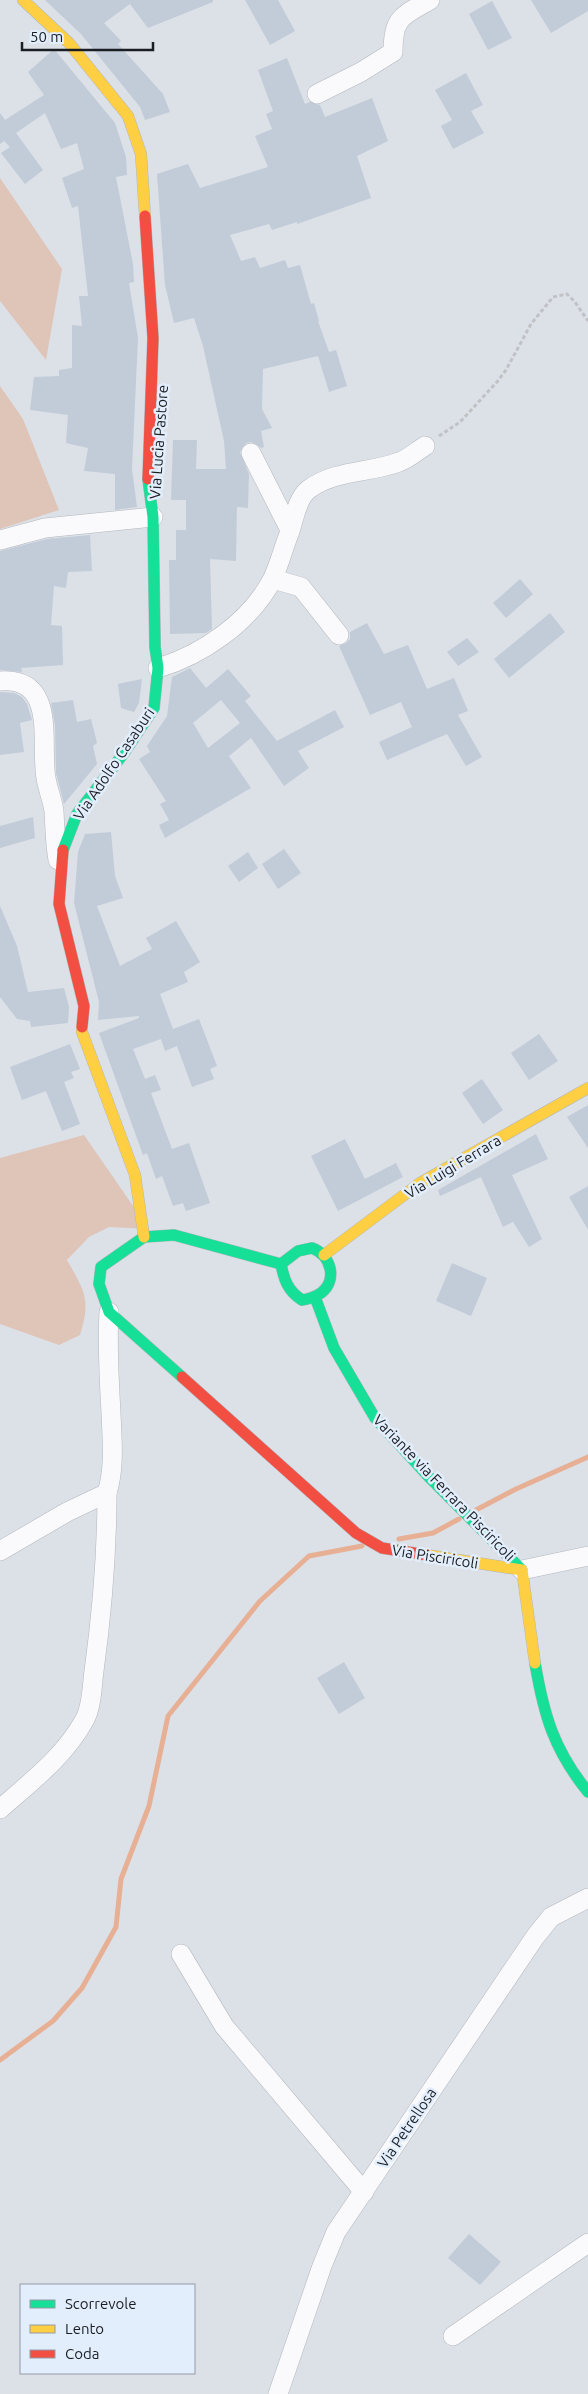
<svg xmlns="http://www.w3.org/2000/svg" width="588" height="2394" font-family="Ubuntu,sans-serif">
  <style>
    .green { fill: #dfc4b8 }
    .lines { fill: none; stroke-linecap: round; stroke-linejoin: round }
    .stream { stroke: #e7b095; stroke-width: 5 }
    .building { fill: #c2cbd8; fill-rule: evenodd }
    .street-casing { stroke: #b3b7bd; stroke-width: 20 }
    .fast-casing { stroke: #b3b7bd; stroke-width: 12 }
    .slow-casing { stroke: #b3b7bd; stroke-width: 12 }
    .jam-casing { stroke: #b3b7bd; stroke-width: 12 }
    .path { stroke: #c0c2c5; stroke-width: 3; stroke-dasharray: 4 2.5; stroke-linecap: butt }
    .street { stroke: #fafafc; stroke-width: 19 }
    .fast { stroke: #16e098; stroke-width: 11 }
    .slow { stroke: #ffcf43; stroke-width: 11 }
    .jam { stroke: #f24e42; stroke-width: 11 }
    .labels { text-anchor: middle; stroke-width: 5; stroke-linejoin: round; paint-order: stroke }
    .street-label { font-size: 15px; fill: #1a1d22; stroke: #e3eefc }
  </style>
  <rect width="100%" height="100%" fill="#dce1e8"/>
  <!-- green -->
  <g class="green">
    <polygon points="0,178 62,269 46,360 0,301"/>
    <polygon points="0,386 23,419 59,510 0,529"/>
    <path d="M84,1135L149,1229L109,1227L89,1237L67,1260C85,1292 91,1299 80,1335L59,1345L0,1324V1158Z"/>
  </g>
  <g class="lines">
    <!-- stream -->
    <g class="stream">
      <polyline points="474,1511 516,1489 588,1457"/>
      <polyline points="399,1539 433,1533 459,1519"/>
      <polyline points="0,2060 53,2021 82,1988 116,1927 121,1879 149,1806 168,1716 260,1601 309,1556 362,1546"/>
    </g>
  </g>
  <!-- building -->
  <g class="building">
    <polygon points="45,0 213,0 213,2 148,28 130,4 104,23 121,41 118,44 163,94 170,112 145,120 140,107 81,34"/>
    <polygon points="245,0 278,0 295,31 270,45"/>
    <polygon points="531,0 588,0 588,11 551,33"/>
    <polygon points="492,1 512,38 488,50 469,14"/>
    <polygon points="54,49 115,123 126,157 127,175 116,177 133,264 134,282 129,283 138,338 132,469 137,507 115,510 115,474 84,471 88,448 66,443 68,415 30,410 34,377 59,376 59,370 72,368 72,325 82,326 79,296 88,296 78,206 72,208 62,178 84,169 77,143 61,149 45,113 16,133 43,170 25,184 1,153 10,147 4,141 0,144 0,113 5,120 44,95 28,72"/>
    <polygon points="287,58 305,104 310,102 320,105 325,117 372,98 388,141 357,156 371,198 297,224 297,222 272,230 269,224 230,235 241,261 255,257 260,268 285,260 288,268 300,265 311,304 314,303 319,321 318,321 329,352 336,350 347,386 329,392 318,356 263,369 262,409 272,428 261,431 264,447 261,448 252,442 246,443 240,452 249,474 248,508 237,507 236,561 210,559 212,629 206,633 170,634 169,560 176,560 176,530 186,530 186,500 171,500 173,440 197,440 196,469 226,469 224,441 203,346 194,318 174,323 165,285 157,174 188,164 200,188 268,167 255,136 272,129 266,114 273,111 258,70"/>
    <polygon points="466,73 483,105 471,111 484,133 453,149 441,126 452,120 435,90"/>
    <polygon points="90,535 92,571 68,572 66,588 54,586 51,625 62,626 63,665 21,668 22,672 0,670 0,551 47,539"/>
    <polygon points="520,579 533,594 506,618 493,603"/>
    <polygon points="550,613 565,632 509,678 494,659"/>
    <polygon points="367,623 384,654 408,645 427,689 454,678 468,711 458,715 482,757 466,766 447,734 387,760 379,742 412,727 401,702 370,715 339,646 346,643 350,639 350,632"/>
    <polygon points="467,638 479,652 458,666 447,652"/>
    <path d="M190,668L206,688L228,669L251,696L245,701L277,741L335,710L344,727L298,751L309,768L284,786L251,738L229,756L251,788L165,838L159,825L169,820L160,804L166,801L139,759L150,752L147,746L167,716L172,677ZM221,700L240,723L208,748L193,723Z"/>
    <polygon points="142,679 139,703 134,712 121,708 118,684"/>
    <polygon points="0,692 14,693 22,697 27,704 32,720 20,723 24,752 0,755"/>
    <polygon points="73,700 77,722 91,719 97,743 93,746 97,764 64,804 56,773 55,725 51,703"/>
    <polygon points="33,817 35,838 0,848 0,826"/>
    <polygon points="111,832 115,876 123,898 97,906 120,966 152,949 146,938 176,921 200,962 184,972 188,982 160,994 173,1029 199,1019 217,1066 210,1069 214,1079 192,1087 177,1046 165,1051 161,1039 133,1049 145,1079 155,1075 161,1090 151,1093 172,1149 189,1143 210,1203 186,1211 183,1203 173,1206 162,1176 156,1179 147,1153 143,1155 99,1033 139,1018 139,1016 98,1020 99,1002 74,903 78,852 85,834"/>
    <polygon points="284,849 301,873 278,889 262,864"/>
    <polygon points="248,852 258,868 239,882 228,866"/>
    <polygon points="0,906 17,946 28,992 64,988 69,1007 68,1023 31,1027 30,1021 17,1019 0,997"/>
    <polygon points="539,1034 558,1061 529,1080 511,1053"/>
    <polygon points="70,1044 80,1069 71,1072 74,1078 64,1082 80,1124 62,1131 46,1091 22,1100 10,1067"/>
    <polygon points="482,1079 503,1110 483,1124 462,1093"/>
    <polygon points="588,1105 588,1148 567,1117"/>
    <polygon points="536,1134 548,1159 512,1175 542,1239 529,1247 513,1222 503,1227 481,1177 440,1196 438,1190"/>
    <polygon points="345,1139 365,1179 396,1163 403,1177 338,1211 311,1156"/>
    <polygon points="588,1186 588,1230 569,1197"/>
    <polygon points="452,1263 487,1278 471,1316 436,1301"/>
    <polygon points="344,1662 365,1698 339,1714 317,1678"/>
    <polygon points="469,2234 501,2262 480,2285 448,2258"/>
  </g>
  <g class="lines">
    <!-- street casing -->
    <g class="street-casing">
      <g id="street">
        <path d="M317,94L361,72L393,52C393,17 402,16 430,0"/>
        <polyline points="251,453 290,530"/>
        <polyline points="0,540 45,528 153,517"/>
        <polyline points="273,579 301,587 339,635"/>
        <path d="M158,668C202,655 250,622 272,580C279,566 283,549 289,534C294,520 297,498 309,489C335,470 370,473 399,462C408,459 417,451 425,446"/>
        <path d="M0,681C54,677 42,735 45,769C45,783 52,797 54,811C55,828 55,844 58,860"/>
        <path d="M0,1551L67,1512L107,1493C115,1467 112,1440 111,1413C109,1379 107,1346 109,1312"/>
        <polyline points="522,1570 588,1556"/>
        <path d="M0,1809C32,1781 65,1756 85,1719C92,1706 92,1685 94,1671C102,1612 107,1552 107,1493"/>
        <polyline points="181,1954 224,2026 364,2192"/>
        <polyline points="453,2336 588,2243"/>
        <polyline points="278,2394 322,2266 336,2232 535,1937 551,1917 588,1898"/>
      </g>
    </g>
    <!-- fast casing -->
    <g class="fast-casing">
      <g id="fast">
        <polyline points="63,850 77,814 124,753 154,708 158,668 155,647 153,517 148,479"/>
        <path d="M312,1248C331,1255 338,1280 321,1293C315,1297 309,1299 302,1300C288,1291 284,1280 281,1264L298,1251Z"/>
        <polyline points="315,1297 334,1348 375,1418 429,1477 522,1570"/>
        <polyline points="182,1377 109,1312 99,1284 101,1267 144,1237 174,1235 281,1264"/>
        <path d="M535,1663C544,1716 554,1750 588,1792"/>
      </g>
    </g>
    <!-- slow casing -->
    <g class="slow-casing">
      <g id="slow">
        <polyline points="23,0 69,43 128,116 141,154 145,216"/>
        <polyline points="82,1027 82,1032 135,1175 144,1237"/>
        <polyline points="324,1255 420,1183 588,1088"/>
        <polyline points="427,1555 522,1570 535,1663"/>
      </g>
    </g>
    <!-- jam casing -->
    <g class="jam-casing">
      <g id="jam">
        <polyline points="145,216 153,338 148,479"/>
        <polyline points="63,850 59,904 84,1006 82,1027"/>
        <polyline points="182,1377 356,1533 382,1548 427,1555"/>
      </g>
    </g>
    <!-- path -->
    <polyline class="path" points="439,436 460,422 497,382 506,370 531,324 553,297 567,294 575,302 588,321"/>
    <!-- street -->
    <use href="#street" class="street"/>
    <!-- fast -->
    <use href="#fast" class="fast"/>
    <!-- slow -->
    <use href="#slow" class="slow"/>
    <!-- jam -->
    <use href="#jam" class="jam"/>
  </g>
  <g class="labels">
    <!-- street labels -->
    <g class="street-label">
      <text transform="translate(159 442) rotate(-86)" y="5">Via Lucia Pastore</text>
      <text transform="translate(114 764) rotate(-56)" y="5">Via Adolfo Casaburi</text>
      <text transform="translate(453 1167) rotate(-31)" y="5">Via Luigi Ferrara</text>
      <text transform="translate(444 1488) rotate(46)" y="5">Variante via Ferrara Pisciricoli</text>
      <text transform="translate(435 1557) rotate(9)" y="5">Via Pisciricoli</text>
      <text transform="translate(407 2128) rotate(-56)" y="5">Via Petrellosa</text>
    </g>
  </g>
  <!-- legend -->
  <rect x="20" y="2284" width="175" height="90" fill="#e3eefc" stroke="#939aa5"/>
  <rect x="30" y="2300" width="25" height="8" fill="#16e098" stroke="#939aa5"/>
  <text x="65" y="2309" font-size="15" fill="#1a1d22">Scorrevole</text>
  <rect x="30" y="2325" width="25" height="8" fill="#ffcf43" stroke="#939aa5"/>
  <text x="65" y="2334" font-size="15" fill="#1a1d22">Lento</text>
  <rect x="30" y="2350" width="25" height="8" fill="#f24e42" stroke="#939aa5"/>
  <text x="65" y="2359" font-size="15" fill="#1a1d22">Coda</text>
  <!-- scale -->
  <path d="M22 42v8h131v-8" fill="none" stroke="#1a1d22" stroke-width="2.5"/>
  <text x="30" y="42" font-size="15" fill="#1a1d22" stroke="#e3eefc" stroke-width="4" paint-order="stroke">50 m</text>
</svg>
